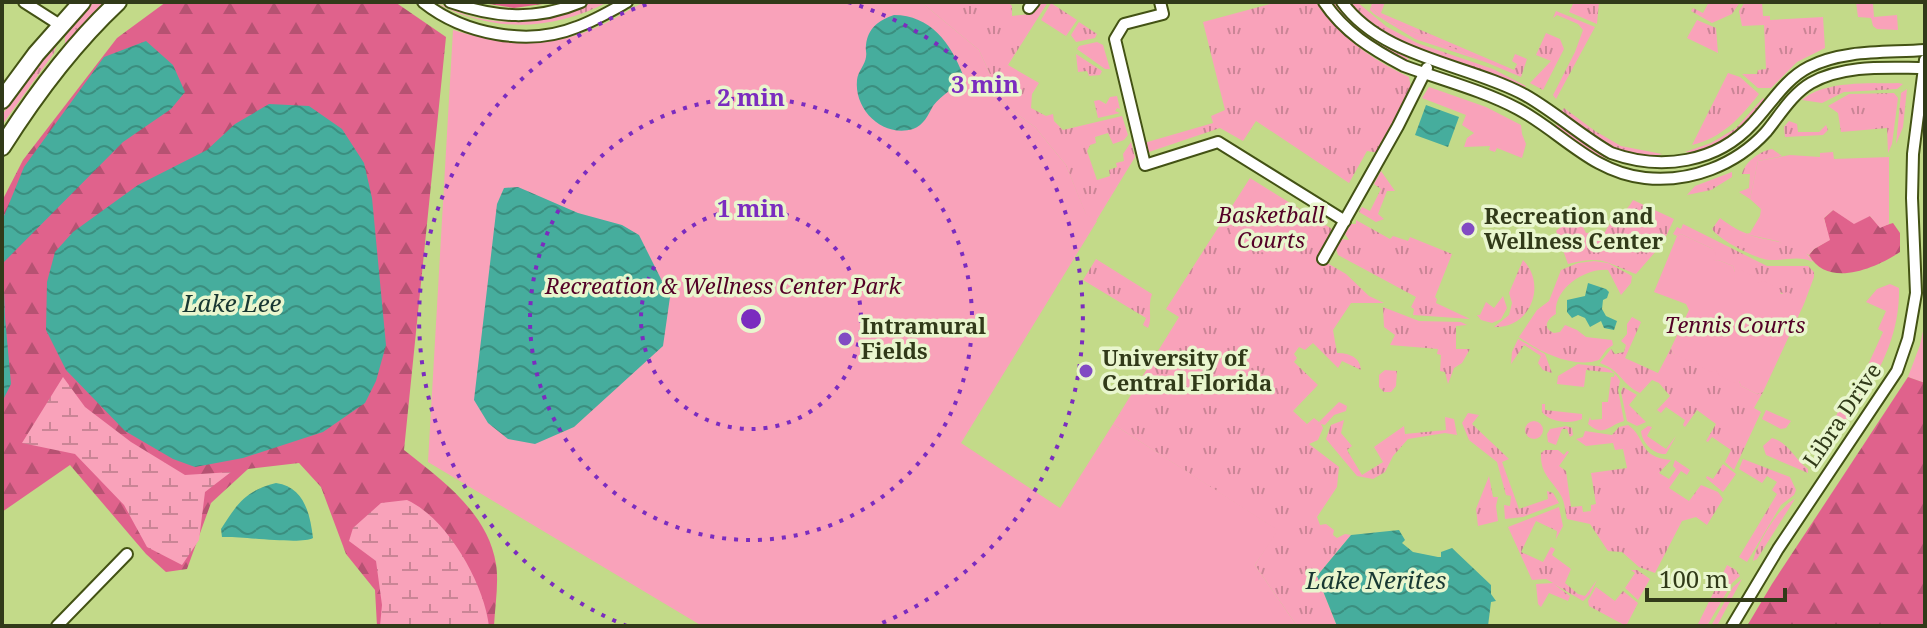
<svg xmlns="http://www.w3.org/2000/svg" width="1927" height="628" font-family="'Noto Serif',serif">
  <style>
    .grass { fill: url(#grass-tufts) }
    .forest { fill: url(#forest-firs) }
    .wetland { fill: url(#wetland-marsh) }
    .green { fill: #f9a2ba }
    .water { fill: url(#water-waves) }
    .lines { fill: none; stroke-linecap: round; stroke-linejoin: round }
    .minor-casing { stroke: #435214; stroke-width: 14 }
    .primary-casing { stroke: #435214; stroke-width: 20 }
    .minor { stroke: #fff; stroke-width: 10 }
    .primary { stroke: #fff; stroke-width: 16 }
    .ring { fill: none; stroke: #7b2cbf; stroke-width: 4; stroke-dasharray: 4 8 }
    .poi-dot { fill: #824bc3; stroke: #e9f6ce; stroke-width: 3 }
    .labels { text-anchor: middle; stroke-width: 7; stroke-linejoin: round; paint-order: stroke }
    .park-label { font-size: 22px; font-style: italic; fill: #540127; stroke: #e9f6ce }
    .poi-label { font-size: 22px; font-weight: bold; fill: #313a19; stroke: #e9f6ce; text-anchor: start }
    .street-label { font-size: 22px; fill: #313a19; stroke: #e9f6ce }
    .water-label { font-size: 24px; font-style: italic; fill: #183732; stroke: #e9f6ce }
    .centre { fill: #7b2cbf; stroke: #e9f6ce; stroke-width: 4 }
    .ring-label { font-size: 24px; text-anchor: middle; font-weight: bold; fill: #7b2cbf; stroke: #e9f6ce; stroke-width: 7; stroke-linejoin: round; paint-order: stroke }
  </style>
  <defs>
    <pattern id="grass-tufts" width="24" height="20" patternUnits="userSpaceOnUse" patternTransform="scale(2)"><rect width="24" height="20" fill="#f9a2ba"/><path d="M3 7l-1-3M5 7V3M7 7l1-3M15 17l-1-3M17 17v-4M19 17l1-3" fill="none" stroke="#ca8596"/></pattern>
    <pattern id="forest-firs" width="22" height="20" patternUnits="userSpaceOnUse" patternTransform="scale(2)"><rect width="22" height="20" fill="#e0628c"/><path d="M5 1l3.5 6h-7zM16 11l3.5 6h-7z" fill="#b65272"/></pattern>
    <pattern id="wetland-marsh" width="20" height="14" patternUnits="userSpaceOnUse" patternTransform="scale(2)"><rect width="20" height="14" fill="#f9a2ba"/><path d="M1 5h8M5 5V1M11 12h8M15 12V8" fill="none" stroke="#ca8596"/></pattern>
    <pattern id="water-waves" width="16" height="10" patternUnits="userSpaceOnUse" patternTransform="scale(2)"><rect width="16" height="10" fill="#46ad9d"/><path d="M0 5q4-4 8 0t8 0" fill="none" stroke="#3b8e7f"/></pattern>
  </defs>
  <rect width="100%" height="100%" fill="#c3da89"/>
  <!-- grass -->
  <g class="grass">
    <polygon points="94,2 109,2 65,47 65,32"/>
    <path d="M590,2H608C551,31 495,33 438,4C448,6 461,14 473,17C514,27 552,21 590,2Z"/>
    <polygon points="921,2 1008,2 1012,6 1012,16 1031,14 1043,2 1048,2 1008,65 1039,83 1032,94 1031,108 1046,116 1053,114 1054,121 1063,130 1122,116 1128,135 1124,140 1113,144 1108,133 1095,137 1096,143 1090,145 1087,151 1097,180 1110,176 1109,170 1117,167 1116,163 1124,161 1123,154 1131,142 1135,157 1096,221 1086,215 1066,165 1035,127 1004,105 979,50"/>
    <path d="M1278,2H1316C1340,37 1371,59 1409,77L1411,88L1379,153L1367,151L1349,183L1256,121L1243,141L1220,128L1146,153L1144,143L1213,123L1211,116L1225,110L1203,22Z"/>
    <path d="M1330,2H1336L1361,28L1409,59L1407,60C1376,45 1350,29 1330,2Z"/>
    <path d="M1349,2H1357L1387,27L1417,43L1493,69L1526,86L1524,88C1465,61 1394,52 1349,2Z"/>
    <polygon points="1373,2 1385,2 1381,13 1514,70 1517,64 1512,61 1515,54 1527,59 1521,77 1381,18 1371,6"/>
    <polygon points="1574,2 1599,2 1597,24 1569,12"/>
    <polygon points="1709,2 1740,2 1732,14 1712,23 1691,11 1693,8 1703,13"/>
    <polygon points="1745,2 1762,2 1763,16 1770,16 1770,20 1823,17 1825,48 1797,62 1771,88 1758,88 1742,74 1757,74 1758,70 1766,69 1764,25 1742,26 1739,11"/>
    <polygon points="1856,2 1877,2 1873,4 1874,17 1897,15 1898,30 1877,29 1873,26 1871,18 1858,17"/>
    <polygon points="1051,3 1077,20 1066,36 1041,20"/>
    <polygon points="1556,11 1595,27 1556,99 1553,95 1575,52 1583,30 1578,24 1557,15 1553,18"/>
    <polygon points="1697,20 1716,28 1718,53 1687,38"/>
    <polygon points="1079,22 1097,34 1095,38 1076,42 1071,35"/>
    <polygon points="1546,33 1560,39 1564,49 1543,90 1530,83 1551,61 1536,55"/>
    <polygon points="58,41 54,53 2,125 2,115 42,58"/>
    <polygon points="1097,42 1103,45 1110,69 1105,69 1077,49 1079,46"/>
    <polygon points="1076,54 1102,71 1100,75 1089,76 1087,71 1078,72"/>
    <path d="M1728,73L1740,77L1759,94C1740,118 1722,138 1692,145Z"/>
    <path d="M1898,83L1903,84L1897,89L1844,92L1822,103L1802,100C1825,80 1869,84 1898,83Z"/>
    <polygon points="1907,89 1903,127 1896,144 1901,93"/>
    <polygon points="1894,93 1898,98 1892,144 1888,153 1887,128 1841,132 1838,113 1828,106 1849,94"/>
    <polygon points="1117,96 1120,109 1117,108 1115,111 1120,113 1098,118 1094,101 1099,100 1106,104 1110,97"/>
    <path d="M1763,98L1766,100C1750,121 1715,158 1685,152L1711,143L1736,128Z"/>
    <path d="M1564,108L1595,131L1621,146L1662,154C1630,168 1585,130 1561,112Z"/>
    <polygon points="1789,121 1797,124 1798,132 1819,132 1826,125 1828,130 1823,135 1785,137 1784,127"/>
    <polygon points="1559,123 1590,147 1622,163 1589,153 1555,126"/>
    <path d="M1772,149L1782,156L1758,161L1750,199L1739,192L1749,188L1750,174H1742C1745,162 1760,151 1772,149Z"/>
    <polygon points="1381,171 1395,191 1387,191 1378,214 1384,219 1376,222 1359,212 1362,207 1370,211 1381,189 1374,184"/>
    <polygon points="1732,172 1732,177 1711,190 1687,195 1695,186"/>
    <path d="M1250,178L1332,229L1317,257L1346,274L1369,296L1384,303H1351L1333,330L1337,353C1347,353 1360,356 1361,370L1342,361L1338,368L1313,343L1305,350L1299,347L1294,354L1297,358L1294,362L1318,385L1293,411L1307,424L1314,418L1319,422L1339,402L1347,406L1346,411L1334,415L1325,425L1321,424L1323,428L1318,440L1309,444L1339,467L1337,487L1317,517L1320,525L1326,524L1334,530L1333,535L1337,538L1345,534L1351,535L1317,576L1337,626H1297L1255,565L1277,530L1113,424L1179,317L1166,309Z"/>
    <path d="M1633,200L1674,219L1663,243L1636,274C1605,263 1604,255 1568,264L1556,231C1564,223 1572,222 1582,225L1586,233L1605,232C1611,218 1626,214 1633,200Z"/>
    <path d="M1720,218C1727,223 1735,229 1743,232C1764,243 1801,239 1813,262C1798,255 1785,261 1769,260C1756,259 1719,240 1712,229Z"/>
    <polygon points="1356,220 1390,239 1393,236 1408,241 1410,237 1452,254 1435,297 1437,299 1436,303 1470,319 1413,315 1414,309 1411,307 1416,297 1338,255 1336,248 1341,239 1349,240 1345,234 1351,224 1356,224"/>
    <path d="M1683,224L1767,266H1808L1814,272V277L1804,304L1801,299C1778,293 1757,283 1735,272L1733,266L1718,260L1712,262L1713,249L1681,234L1677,236L1673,234L1677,227L1681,229Z"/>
    <path d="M1096,259L1152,294C1147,307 1153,318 1148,328L1143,325L1146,318L1083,280Z"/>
    <path d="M1523,260C1548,286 1529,329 1494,327L1509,315L1512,303L1509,293Z"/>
    <path d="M1594,261L1608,263L1632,276L1631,283L1621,295L1608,270C1585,268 1553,289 1556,314C1548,318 1541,328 1554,333L1560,332L1565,325L1577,330L1586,337L1612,340L1613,345L1607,349L1599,360C1574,369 1539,352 1519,337L1537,310L1549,301L1561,270L1578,263Z"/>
    <polygon points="1503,296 1507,308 1501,319 1492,323 1481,320 1477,315 1480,315 1486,302 1494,308"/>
    <polygon points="1383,307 1419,321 1461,322 1467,325 1456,326 1456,349 1470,349 1462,363 1454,368 1448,384 1445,372 1440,371 1441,355 1437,354 1438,349 1390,345 1395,335 1384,327"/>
    <path d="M1632,317L1641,322L1625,358L1658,373L1671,348L1673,354L1694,359L1739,381L1741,386L1757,394L1763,392L1754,408L1761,412L1734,470L1725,462L1731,450L1712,437L1708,442L1706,441L1716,424L1697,410L1685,427L1683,425L1685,420L1666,407L1661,413L1657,410L1670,396L1659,383L1652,380L1640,393C1621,384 1621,370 1600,363L1611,349L1615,354L1624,352L1626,345L1621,341L1627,334V324Z"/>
    <polygon points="1925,322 1925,383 1908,377 1920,345"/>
    <polygon points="1518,339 1545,354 1552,373 1543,370 1538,363 1541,356 1524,345 1511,364 1512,352"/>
    <path d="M1578,364C1595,367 1611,363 1620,381L1618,390L1624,421C1609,425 1604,438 1588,424L1590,417L1591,420L1602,419V402H1608L1611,377H1614L1615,373L1586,370L1584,387L1557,384L1558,376Z"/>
    <polygon points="1385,370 1397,371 1396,386 1391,392 1384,392 1379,387 1379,375"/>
    <polygon points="1623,387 1637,395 1629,405 1646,422 1637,426 1627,421 1621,392"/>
    <path d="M1542,404H1545V410L1582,414V419C1570,424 1551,423 1542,412Z"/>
    <polygon points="1766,410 1791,421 1786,428 1781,429 1762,419"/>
    <polygon points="1468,413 1479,415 1472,424 1509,459 1502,462 1519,509 1548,499 1547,491 1553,493 1559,503 1523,517 1505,519 1504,505 1510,506 1511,496 1506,495 1497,462 1469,440 1462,423"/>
    <polygon points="1445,417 1454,419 1457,435 1445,433 1408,439 1393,456 1385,472 1373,479 1357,476 1326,439 1331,425 1344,420 1341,433 1352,446 1347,450 1362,475 1383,462 1374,447 1404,426 1405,434 1446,430"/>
    <circle cx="1534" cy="430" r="9"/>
    <path d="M1628,425C1647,438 1637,457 1671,460L1659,473L1669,479L1676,469L1673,466L1675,460L1690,470L1687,475L1681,471L1669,488L1689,501L1701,485L1718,492L1723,499L1707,525L1696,517L1682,521L1655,573L1639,567L1622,552L1608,551L1590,524L1567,519C1565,512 1565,501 1560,494C1551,479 1540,474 1541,453L1545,450H1558L1564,455L1567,451L1569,452L1559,466L1566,471L1571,507L1582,506L1583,512L1591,511V505L1596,504L1591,473L1627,468L1623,449L1615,450L1613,443L1586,446L1576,439L1583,437L1585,431L1612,435L1619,427Z"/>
    <polygon points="1566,426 1572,428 1573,435 1570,437 1567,429 1562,429 1556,445 1548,442 1547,434 1550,429"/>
    <path d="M1648,426L1652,427L1647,436L1666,449L1676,436L1666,454C1654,455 1642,443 1641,431Z"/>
    <path d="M1772,438C1788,442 1795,460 1808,469V473L1766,455L1763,446Z"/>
    <polygon points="1743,459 1790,477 1796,490 1794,495 1781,505 1747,562 1739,557 1777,494 1772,490 1777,482 1767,476 1762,483 1739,469"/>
    <polygon points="1723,464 1736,474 1723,492 1706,478 1707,476 1713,479"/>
    <polygon points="1489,476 1493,497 1498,497 1496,506 1498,521 1478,526 1476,509"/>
    <path d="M1795,499L1757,559L1753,561C1756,545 1780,505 1795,499Z"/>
    <polygon points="1559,507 1563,526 1556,539 1557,531 1536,521 1521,552 1543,562 1551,547 1555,549 1552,555 1571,569 1565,583 1578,594 1585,596 1597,580 1590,594 1583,601 1554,584 1570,596 1568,601 1549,593 1541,607 1538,604 1536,584 1553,583 1546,579 1532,580 1508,527"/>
    <polygon points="1727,565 1736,570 1740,576 1732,583 1707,626 1697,626"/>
    <polygon points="1631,570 1637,570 1650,579 1638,600 1625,588 1635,573"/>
    <polygon points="1742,579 1717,626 1711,626 1733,587"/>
    <polygon points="1596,587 1615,601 1623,591 1638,603 1626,626 1589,606 1588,601"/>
  </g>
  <!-- forest -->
  <g class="forest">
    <path d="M166,2H395L446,37L404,450C442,480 488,513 496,564C499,583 495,606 494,626H377L375,590L346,554L321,487L299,463L248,469L211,503L187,569L166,572L146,554L70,465L2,512V201L23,160L117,38Z"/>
    <polygon points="476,2 557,2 514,8"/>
    <path d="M1833,210L1870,216L1880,227L1893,223L1900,233V252C1876,268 1828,289 1809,255L1814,249L1829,240L1824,218Z"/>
    <polygon points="1908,377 1925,383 1925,626 1747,626 1772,584"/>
  </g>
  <!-- wetland -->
  <g class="wetland">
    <polygon points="63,377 85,407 131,442 185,475 231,472 205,492 199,540 182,565 147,547 124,505 75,454 22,443"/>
    <path d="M407,500C447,518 484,583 489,626H380L382,605L376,561L349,541L353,528L381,503Z"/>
  </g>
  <!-- green -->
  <g class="green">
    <path d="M644,2H921L979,50L1004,105L1035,127L1066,165L1086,214L1097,221L961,443L1060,508L1113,424L1278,530L1255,565L1297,626H702L428,462L453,30C496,43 539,48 583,33C604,26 625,12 644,2Z"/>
    <polygon points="1371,6 1381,18 1488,63 1415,39 1374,14 1370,10"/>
    <polygon points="1429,87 1486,107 1521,125 1522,134 1526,144 1522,158 1497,148 1495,152 1489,150 1490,146 1464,147 1467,138 1474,133 1462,125 1466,115 1422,98"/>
    <polygon points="1833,152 1834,159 1889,157 1889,224 1880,228 1870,216 1854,224 1833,210 1824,218 1830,240 1814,249 1809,255 1777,241 1745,234 1750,233 1760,216 1761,209 1750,199 1758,161 1790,155 1820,157 1820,153"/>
    <polygon points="1257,189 1312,224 1286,267 1230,232"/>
    <polygon points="1681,234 1713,249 1716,254 1713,261 1718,260 1733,266 1735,272 1741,270 1756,277 1758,283 1764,281 1779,288 1781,294 1787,292 1802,299 1804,304 1763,392 1757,394 1741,386 1739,381 1734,383 1719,375 1716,370 1711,372 1696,365 1694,360 1688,361 1673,354 1671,348 1689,310 1686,304 1654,292 1677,236"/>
    <path d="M1890,284L1899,288C1900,330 1883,367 1860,400C1850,414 1845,426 1829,431L1844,399L1851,402L1883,332L1878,329L1886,311L1866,302L1877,289Z"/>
  </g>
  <!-- water -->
  <g class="water">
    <path d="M894,15C930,15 951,43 963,75C956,89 942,94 933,106C928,115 924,125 913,129C883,138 854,110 857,80C858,71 865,65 866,57C867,53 865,49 866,45C868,28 879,20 894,15Z"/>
    <polygon points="146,41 173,65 185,92 171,109 123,142 3,263 5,317 11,384 2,402 2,221 24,167 104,57"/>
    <polygon points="269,104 309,106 342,129 364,163 372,198 386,345 376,381 365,403 323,432 243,458 195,467 173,459 125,431 66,370 46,330 47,282 55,252 73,232 138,185 207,150 235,124"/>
    <polygon points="1426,105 1459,117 1448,147 1415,135"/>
    <polygon points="518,187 578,213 622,225 639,235 670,297 663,346 574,427 535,444 508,439 488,423 474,400 497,204 504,188"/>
    <polygon points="1588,283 1606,289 1609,292 1607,298 1603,300 1602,309 1606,316 1617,321 1614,330 1604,328 1601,321 1590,327 1585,318 1578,315 1572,318 1567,312 1567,300 1585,296"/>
    <path d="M276,483C304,487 310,513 313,538C301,545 242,536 222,537L221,529C238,503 245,491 276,483Z"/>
    <polygon points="1399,530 1405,540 1402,543 1413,552 1438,557 1441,557 1441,552 1452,548 1491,585 1491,594 1496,601 1491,602 1488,626 1337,626 1317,576 1351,535"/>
  </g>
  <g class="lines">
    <!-- minor casing -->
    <g class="minor-casing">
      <g id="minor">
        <polyline points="24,2 60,25"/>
        <path d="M423,2C463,34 528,47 577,27C594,21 611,11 627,2"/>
        <path d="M450,2C496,18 536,21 581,2"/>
        <polyline points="1160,2 1163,14 1124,24 1115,39 1145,165 1218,142 1345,221"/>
        <path d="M1324,2C1344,32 1372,49 1404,66C1442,80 1482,90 1518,109C1561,132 1593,173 1645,178C1690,183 1736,165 1766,132C1780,115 1792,94 1811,83C1845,64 1888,68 1925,68"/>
        <path d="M1342,2C1382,58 1468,64 1525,95C1555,112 1581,136 1611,153C1661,171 1717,163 1753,123C1771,104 1785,79 1809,67C1844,49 1888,53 1925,50"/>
        <polyline points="1029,8 1034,2"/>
        <polyline points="1323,259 1398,126 1427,68"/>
        <polyline points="57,626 127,554"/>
        <polyline points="1732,626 1778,549 1897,371 1908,339 1916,293 1912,198 1913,154 1925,60"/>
      </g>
    </g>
    <!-- primary casing -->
    <g class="primary-casing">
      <g id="primary">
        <polyline points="2,100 36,54 82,2"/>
        <path d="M2,147C35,95 73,44 118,2"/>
      </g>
    </g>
    <!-- minor -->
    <use href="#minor" class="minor"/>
    <!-- primary -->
    <use href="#primary" class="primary"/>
  </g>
  <!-- distance rings -->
  <g class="ring">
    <circle cx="751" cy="319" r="110"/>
    <circle cx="751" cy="319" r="221"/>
    <path d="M627 626A331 331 0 0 1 654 2M848 2A331 331 0 0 1 875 626"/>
  </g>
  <!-- markers -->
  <g class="poi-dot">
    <circle cx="1468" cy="229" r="8"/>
    <circle cx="845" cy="339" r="8"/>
    <circle cx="1086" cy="371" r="8"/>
  </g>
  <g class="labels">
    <!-- park labels -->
    <g class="park-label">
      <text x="1271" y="223">Basketball<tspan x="1271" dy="25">Courts</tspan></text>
      <text x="723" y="294">Recreation &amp; Wellness Center Park</text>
      <text x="1735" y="333">Tennis Courts</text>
    </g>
    <!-- poi labels -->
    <g class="poi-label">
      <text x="1484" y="224">Recreation and<tspan x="1484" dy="25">Wellness Center</tspan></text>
      <text x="861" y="334">Intramural<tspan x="861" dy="25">Fields</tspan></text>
      <text x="1102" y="366">University of<tspan x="1102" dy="25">Central Florida</tspan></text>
    </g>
    <!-- street labels -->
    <g class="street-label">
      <text transform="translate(1842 415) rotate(-56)" y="8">Libra Drive</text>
    </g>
    <!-- water labels -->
    <g class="water-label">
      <text x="232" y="312">Lake Lee</text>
      <text x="1376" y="589">Lake Nerites</text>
    </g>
  </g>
  <circle cx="751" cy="319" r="12" class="centre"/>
  <g class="ring-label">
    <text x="985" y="93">3 min</text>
    <text x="751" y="106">2 min</text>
    <text x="751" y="217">1 min</text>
  </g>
  <!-- border -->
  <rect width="1927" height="628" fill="none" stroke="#313a19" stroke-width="8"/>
  <!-- scale -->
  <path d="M1647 588v12h138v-12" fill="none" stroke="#313a19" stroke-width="4"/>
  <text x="1659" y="588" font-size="24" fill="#313a19" stroke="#e9f6ce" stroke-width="6" paint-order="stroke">100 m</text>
</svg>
